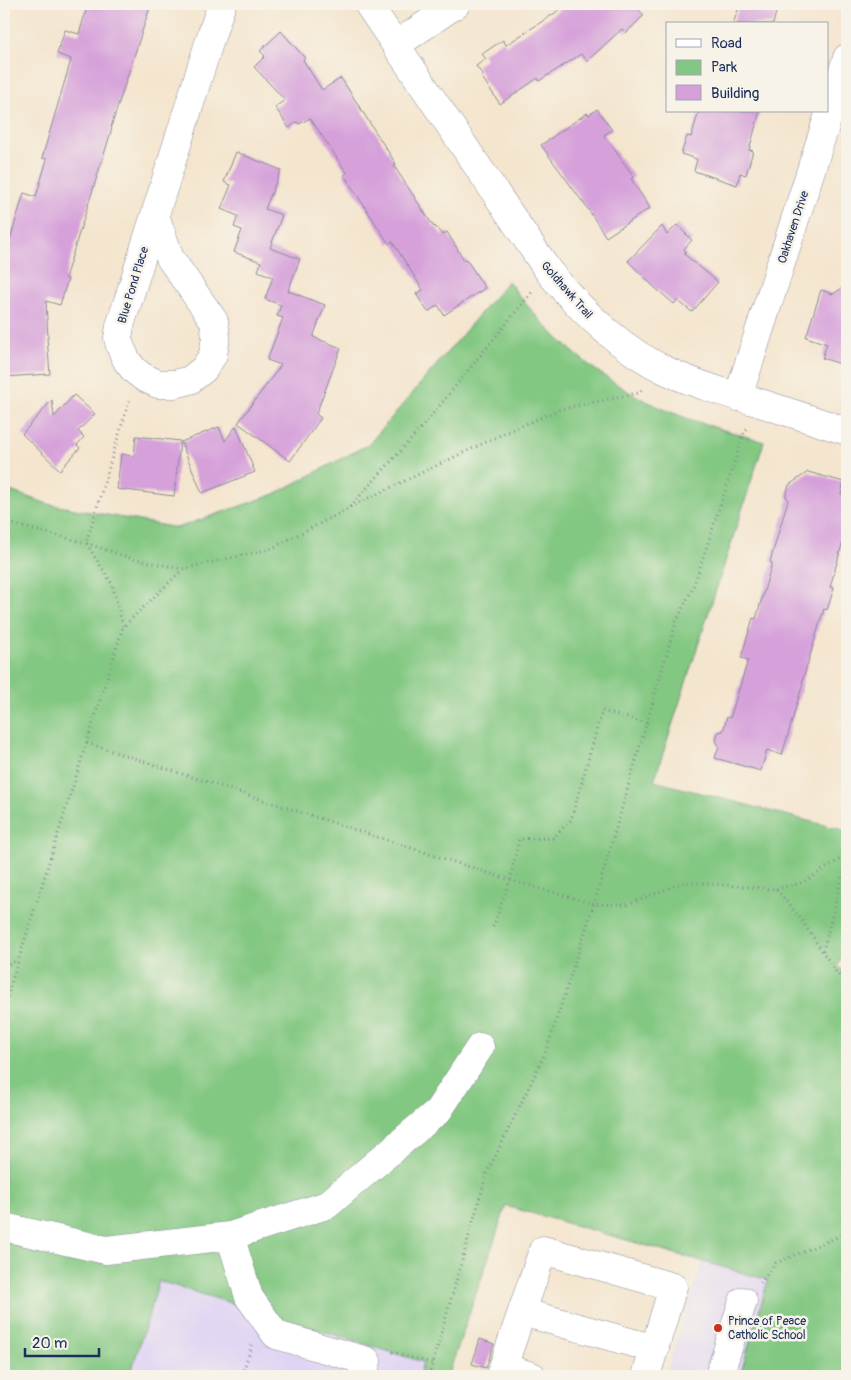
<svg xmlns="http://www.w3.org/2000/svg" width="851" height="1380" font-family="Pangolin,sans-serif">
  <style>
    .built { fill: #e0d4f4 }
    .green { fill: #83c882; stroke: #4f7c70 }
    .building { fill: #d6a1da }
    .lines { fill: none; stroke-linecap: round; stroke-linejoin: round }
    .minor-casing { stroke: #888a96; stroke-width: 29 }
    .path { stroke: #888a96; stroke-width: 3; stroke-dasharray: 1 4; stroke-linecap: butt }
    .minor { stroke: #fff; stroke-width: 28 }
    .poi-dot { fill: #c8321e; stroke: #f7f3e8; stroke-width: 2 }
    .labels { text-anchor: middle; stroke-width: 5; stroke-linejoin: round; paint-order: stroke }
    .street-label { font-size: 12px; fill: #1b2f5e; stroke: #f7f3e8 }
    .poi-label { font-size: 12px; fill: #1b2f5e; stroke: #f7f3e8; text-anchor: start }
  </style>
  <rect width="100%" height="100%" fill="#f7f3e8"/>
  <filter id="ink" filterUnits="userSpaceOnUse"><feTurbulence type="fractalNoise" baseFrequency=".02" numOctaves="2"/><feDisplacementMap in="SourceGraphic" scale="10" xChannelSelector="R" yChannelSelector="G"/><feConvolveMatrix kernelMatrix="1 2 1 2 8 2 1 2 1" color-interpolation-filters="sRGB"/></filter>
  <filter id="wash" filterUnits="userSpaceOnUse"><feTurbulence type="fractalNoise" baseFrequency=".0096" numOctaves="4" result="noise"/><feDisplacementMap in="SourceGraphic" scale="20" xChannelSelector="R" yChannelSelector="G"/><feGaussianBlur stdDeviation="1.12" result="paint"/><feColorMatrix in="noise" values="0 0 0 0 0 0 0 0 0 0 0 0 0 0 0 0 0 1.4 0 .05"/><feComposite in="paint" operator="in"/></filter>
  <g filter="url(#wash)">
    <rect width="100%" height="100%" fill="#f4e5ce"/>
    <!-- built -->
    <g class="built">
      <polygon points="703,1262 768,1280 740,1376 665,1376"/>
      <polygon points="159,1281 423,1362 419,1376 130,1376"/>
    </g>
    <!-- green -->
    <path class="green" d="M508,281C547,334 598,380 659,407C692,422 729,431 764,442L654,781L847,831V940L838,967L847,972V1376H740L768,1280L506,1206L448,1376H419L423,1362L159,1281L130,1376H4V489L48,504L177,528L275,494L369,444Z"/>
    <g id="blocks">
      <!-- building -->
      <g class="building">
        <polygon points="88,4 151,4 111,127 112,128 106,148 65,278 68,279 60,305 46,301 48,338 47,338 50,374 4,377 4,268 11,244 9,243 24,193 36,197 47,159 42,158 71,60 71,59 57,54 65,30 79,34"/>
        <polygon points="565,4 632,4 644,15 626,33 622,29 587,61 581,54 539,81 538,78 500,104 481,76 483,75 476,66 486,59 482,54 503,40 506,45 555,13"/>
        <polygon points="740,4 778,4 773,24 733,24"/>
        <polygon points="281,31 305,58 303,60 322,90 341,78 396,164 394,166 434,227 435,226 442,235 447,232 464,260 466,259 485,288 444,315 438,305 428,312 416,294 423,290 392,241 389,244 372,218 344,175 347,173 310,118 299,124 297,122 289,128 275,107 285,100 254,67 265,56 260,51"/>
        <polygon points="597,109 612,130 604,135 634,177 631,179 650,208 606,237 590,212 541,145 587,113 589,115"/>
        <polygon points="699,111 760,111 749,150 753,151 746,175 740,173 737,185 694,171 697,159 681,154 687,136 691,137"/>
        <polygon points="236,152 281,170 265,209 282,215 270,248 300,259 288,291 325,305 313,337 341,348 316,414 321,418 290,461 238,423 281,365 267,360 283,318 277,316 281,305 265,299 273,277 258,271 261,262 234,252 242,230 234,227 238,216 221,209 231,185 224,182"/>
        <polygon points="677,225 692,240 684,249 686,252 684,254 718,282 692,312 677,300 674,304 653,286 628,261 662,226 667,235"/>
        <polygon points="847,285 847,366 822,358 827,344 806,337 821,290 833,294"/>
        <polygon points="74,395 95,414 78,431 84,437 77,445 80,448 60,470 22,434 52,400 54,417"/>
        <polygon points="236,426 255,472 202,493 181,442 219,427 225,441"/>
        <polygon points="136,436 180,441 174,496 117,489 121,454 134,456"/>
        <polygon points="808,472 844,482 841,494 847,495 847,527 830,587 834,588 827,610 824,609 802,682 803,683 782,755 767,750 761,771 715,758 719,746 716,741 718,732 723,731 727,717 730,718 748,660 741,658 753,618 756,619 772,563 770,562 788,500 786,496 789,485"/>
        <polygon points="480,1339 494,1344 486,1368 472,1364"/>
      </g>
    </g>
  </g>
  <g filter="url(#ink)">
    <use href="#blocks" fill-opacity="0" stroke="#888a96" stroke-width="1"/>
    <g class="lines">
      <!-- minor casing -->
      <g class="minor-casing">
        <g id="minor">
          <path d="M368,4L549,272C582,312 620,349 667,371C697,385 729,394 760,403C789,412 818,422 847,431"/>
          <polyline points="396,45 456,4"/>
          <polyline points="155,215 170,258 214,321 216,337 213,355 204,369 190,380 175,384 158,384 143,377 134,370 127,361 120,346 118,338 120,326 213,30 222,4"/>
          <polyline points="738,397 847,58"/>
          <polyline points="4,1227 106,1250 230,1236 327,1205 438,1111 480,1047"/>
          <polyline points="230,1236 249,1297 276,1335 367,1361 362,1376"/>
          <polyline points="522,1312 655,1349"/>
          <polyline points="503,1367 532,1376"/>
          <polyline points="500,1376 543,1250 673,1287 646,1376"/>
          <polyline points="719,1376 743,1301"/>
        </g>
      </g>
      <!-- path -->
      <g class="path">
        <polyline points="350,507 511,430 561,409 638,393 644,388"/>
        <polyline points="4,522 86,543 130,558 182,569 270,549 348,509 423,426 532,292"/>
        <polyline points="123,626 112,584 86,543 130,398"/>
        <polyline points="87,743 510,880 594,904 627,905 684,882 776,889 801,919 836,972 847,984"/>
        <polyline points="776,889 802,883 847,855"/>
        <polyline points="493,927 510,880 519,839 553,838 571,820 602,711 647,723"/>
        <polyline points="823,951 847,857"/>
        <polyline points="4,966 18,960"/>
        <polyline points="4,1006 123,627 182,570"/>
        <polyline points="760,1283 776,1263 842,1235 847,1231"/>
        <polyline points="252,1345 243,1372 257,1376"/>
        <polyline points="392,1352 432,1363"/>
        <polyline points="429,1376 487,1173 545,1054 594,904 676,622 694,585 744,433 748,426"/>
      </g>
      <!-- minor -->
      <use href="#minor" class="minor"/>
    </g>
  </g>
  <!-- markers -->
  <circle class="poi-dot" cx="718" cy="1328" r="5"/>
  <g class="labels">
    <!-- street labels -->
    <g class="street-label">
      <text transform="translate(793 227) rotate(-72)" y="4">Oakhaven Drive</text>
      <text transform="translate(133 285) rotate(-73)" y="4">Blue Pond Place</text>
      <text transform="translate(567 290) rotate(49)" y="4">Goldhawk Trail</text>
    </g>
    <!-- poi labels -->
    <g class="poi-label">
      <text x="728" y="1325">Prince of Peace<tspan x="728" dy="14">Catholic School</tspan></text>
    </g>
  </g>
  <!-- margin -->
  <rect width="851" height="1380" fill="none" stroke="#f7f3e8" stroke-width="20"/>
  <!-- legend -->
  <rect x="666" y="22" width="162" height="90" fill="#f7f3e8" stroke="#9fa5b1"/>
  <rect x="676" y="39" width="25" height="8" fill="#ffffff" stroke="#9fa5b1"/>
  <text x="711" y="48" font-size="15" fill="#1b2f5e">Road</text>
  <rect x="676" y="60" width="25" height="15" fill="#83c882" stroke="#9fa5b1"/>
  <text x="711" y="72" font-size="15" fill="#1b2f5e">Park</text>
  <rect x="676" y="85" width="25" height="15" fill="#d6a1da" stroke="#9fa5b1"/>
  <text x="711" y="98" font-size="15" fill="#1b2f5e">Building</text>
  <!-- scale -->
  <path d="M25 1348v8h74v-8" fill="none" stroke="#1b2f5e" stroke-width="2.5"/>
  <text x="32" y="1348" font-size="15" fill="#1b2f5e" stroke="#f7f3e8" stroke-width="4" paint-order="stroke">20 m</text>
</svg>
